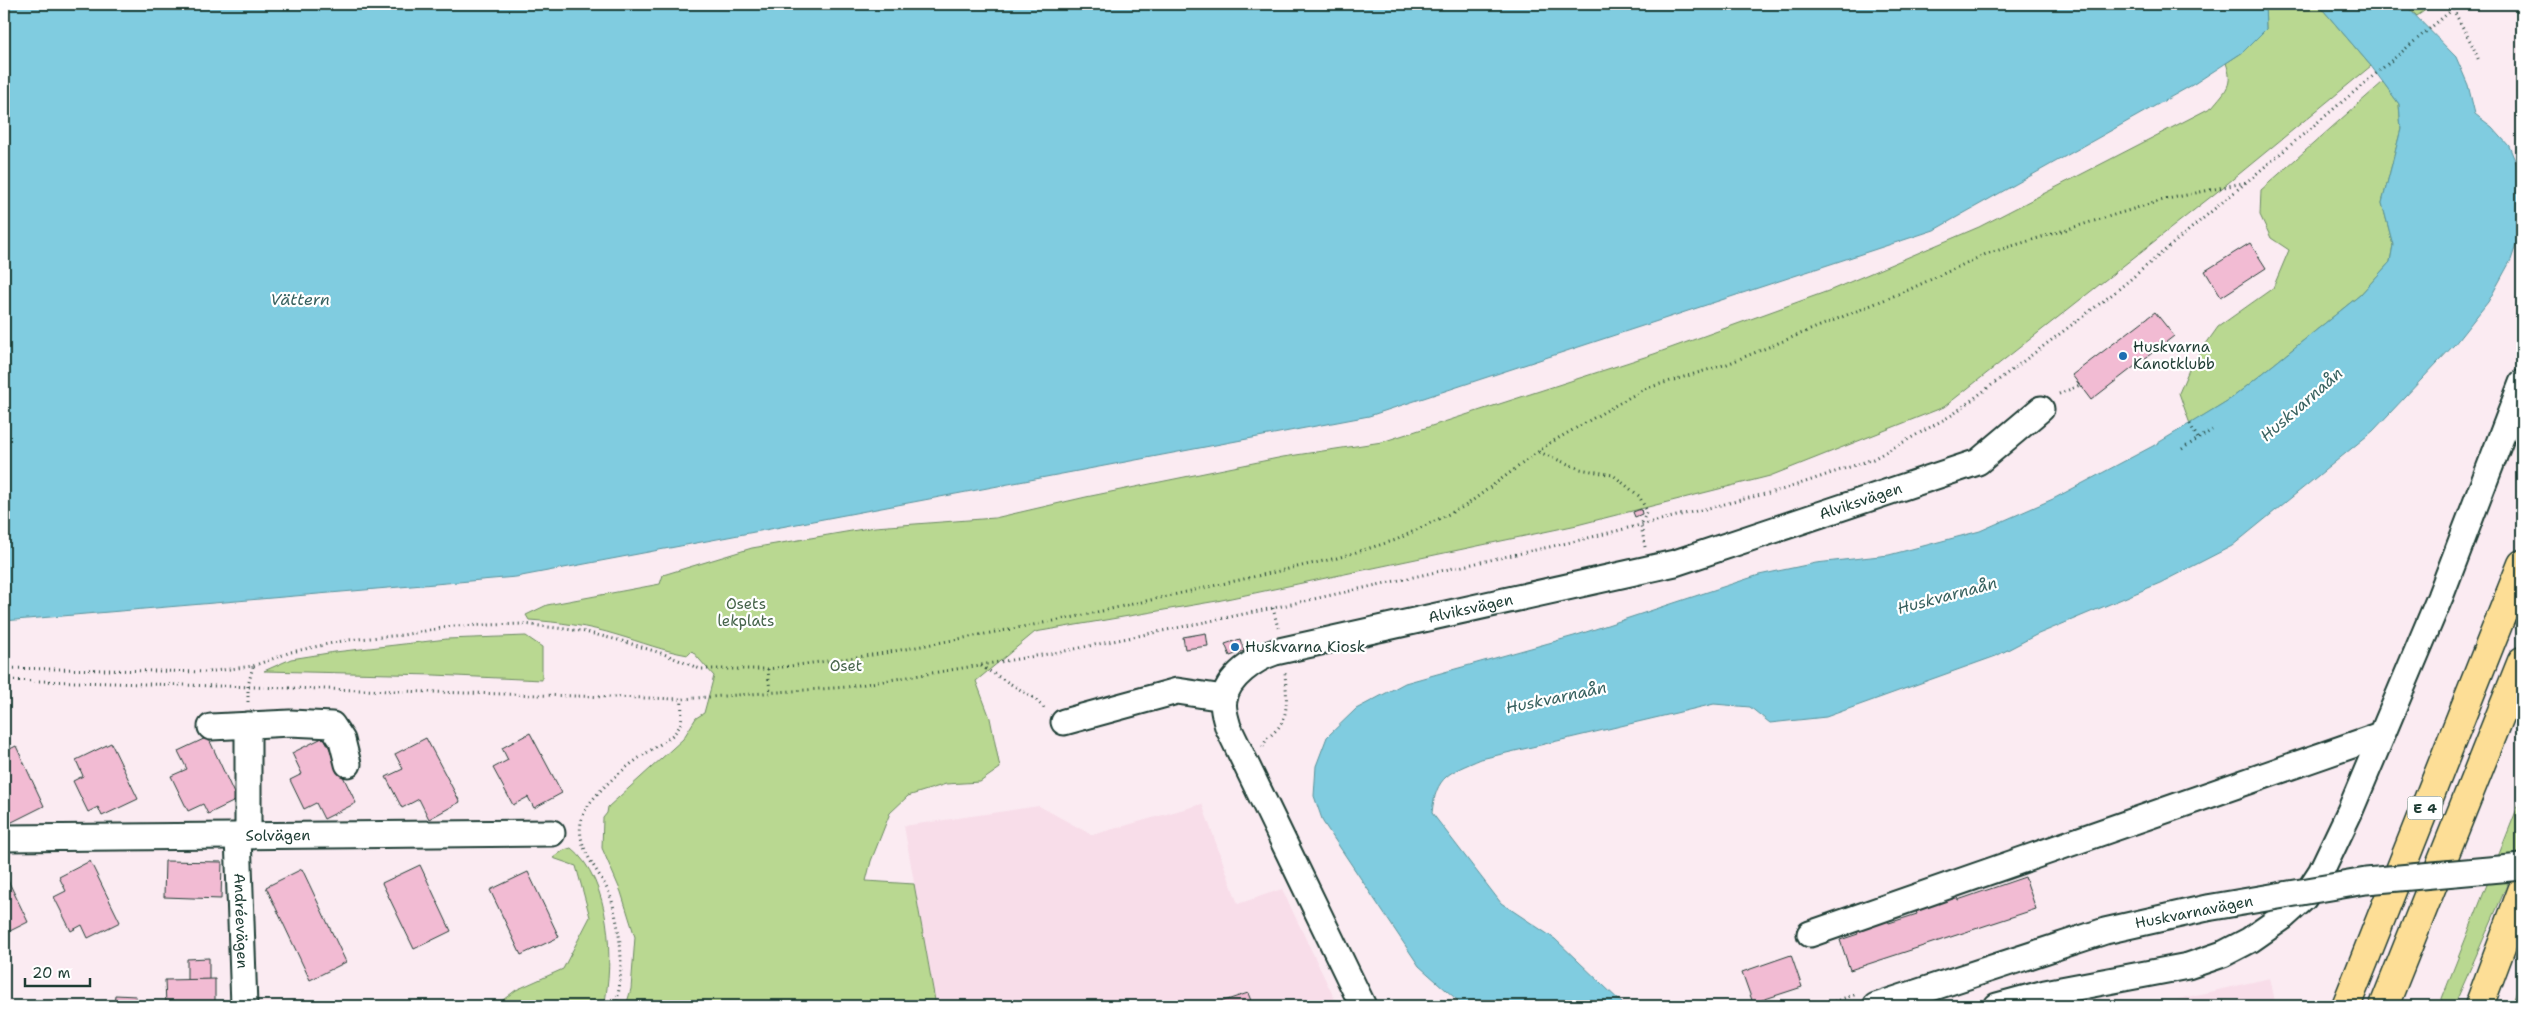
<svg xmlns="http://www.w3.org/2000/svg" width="2526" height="1010" font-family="'Shantell Sans',sans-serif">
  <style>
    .built { fill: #f8dde9 }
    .green { fill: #b9d891; stroke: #6c8a62 }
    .water { fill: #80cce0; stroke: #59939b }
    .building { fill: #f2bbd3; stroke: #1f3d34 }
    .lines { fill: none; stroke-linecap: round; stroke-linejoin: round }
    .minor-casing { stroke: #1f3d34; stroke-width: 29 }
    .major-casing { stroke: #1f3d34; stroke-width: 31 }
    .highway-casing { stroke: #1f3d34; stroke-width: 31 }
    .path { stroke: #1f3d34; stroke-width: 3; stroke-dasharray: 1 4; stroke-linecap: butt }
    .minor { stroke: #fff; stroke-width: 25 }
    .major { stroke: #fdde96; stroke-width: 28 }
    .highway { stroke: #fdde96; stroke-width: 28 }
    .minor-bridge-casing { stroke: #1f3d34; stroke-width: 29; stroke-linecap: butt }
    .minor-bridge { stroke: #fff; stroke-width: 25 }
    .poi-dot { fill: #1f6fb2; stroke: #fff; stroke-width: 2 }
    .labels { text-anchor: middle; stroke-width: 4.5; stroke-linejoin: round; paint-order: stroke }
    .shield { fill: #fff; stroke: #627771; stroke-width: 1 }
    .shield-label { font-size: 14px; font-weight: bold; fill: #1f3d34 }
    .poi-label { font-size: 15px; fill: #1f3d34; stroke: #fff; text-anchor: start }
    .street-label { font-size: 15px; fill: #1f3d34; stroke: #fff }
    .park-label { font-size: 15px; fill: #46644b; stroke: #fff }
    .water-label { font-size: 16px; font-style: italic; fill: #37615f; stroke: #fff }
  </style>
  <rect width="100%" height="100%" fill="#fbebf2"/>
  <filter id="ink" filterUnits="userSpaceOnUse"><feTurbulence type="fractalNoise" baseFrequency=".02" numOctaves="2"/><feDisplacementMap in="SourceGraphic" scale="10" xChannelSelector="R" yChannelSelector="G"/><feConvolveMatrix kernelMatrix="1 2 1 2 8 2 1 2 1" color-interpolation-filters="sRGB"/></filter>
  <g filter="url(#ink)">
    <!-- built -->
    <g class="built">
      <polygon points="1202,804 1238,904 1282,889 1338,1006 936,1006 904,826 1039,806 1092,835"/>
      <polygon points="2270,978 2276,1006 2148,1006"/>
    </g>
    <!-- green -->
    <g class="green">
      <path d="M2265,4H2318L2371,66L2222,188L1944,407L1770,476L1577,525L1217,601L1035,632L976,681L990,718L1000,768L980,782L946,784L908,796L890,813L871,861L866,881L914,884L936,1006H807L802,1004L798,1006H626L631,989L635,937L621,892L602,848L603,818L607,813L608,807L683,739L696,718L704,713L714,676L692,651L688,655C664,651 641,642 617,635C588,626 559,622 529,620L526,615L547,605L660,584L663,575L752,548L875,527L995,518L1086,497L1283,457L1382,442L1654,354L1831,290L1979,227L2212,107C2226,90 2234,85 2226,63L2243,52L2266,29Z"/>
      <polygon points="2404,4 2434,4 2417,16"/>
      <polygon points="2383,82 2399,104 2401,129 2382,203 2393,245 2390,262 2360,295 2232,398 2190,424 2179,393 2191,365 2218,327 2273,288 2289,250 2271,238 2260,215 2261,190"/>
      <polygon points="526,636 542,647 542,680 434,675 264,671 291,659 335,652 447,639"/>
      <polygon points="2522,796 2522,851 2454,1006 2439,1006"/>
      <path d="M571,848C611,880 614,961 604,1006H495L516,990L563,969L590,917L576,866L553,858L564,850Z"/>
      <polygon points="2522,975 2522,1006 2512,1006"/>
    </g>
    <!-- water -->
    <g class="water">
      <polygon points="4,4 2265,4 2266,29 2243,52 2194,84 1934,230 1369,416 516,577 4,621"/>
      <path d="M2318,4H2404L2456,57L2468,85L2475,114L2492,127L2509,146L2522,177V228L2511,260L2488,302L2454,345L2373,431L2232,546L2160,583L2036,635L1996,656L1826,717L1770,723L1750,707L1714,704L1481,759C1449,773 1436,775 1432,813L1501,903L1555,939L1625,1006H1464L1419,966L1323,822L1314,796L1316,766L1327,737L1356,709L1405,683L1574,636L1759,575L1816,563L1889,555L1980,531L2053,499L2153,446L2232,398L2360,295L2390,262L2393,245L2382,203L2401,129L2399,104L2371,66Z"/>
    </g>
    <!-- building -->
    <g class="building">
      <polygon points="2250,243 2266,268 2221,297 2205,271"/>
      <polygon points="2155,312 2174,336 2091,400 2072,375"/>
      <polygon points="1641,509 1642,514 1635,517 1633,512"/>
      <polygon points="1206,633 1208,646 1185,649 1183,637"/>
      <polygon points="1240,639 1244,651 1230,656 1225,644"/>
      <polygon points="530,733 562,793 534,808 528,797 513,805 493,768 508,760 502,748"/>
      <polygon points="208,737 237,800 208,814 203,804 188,811 171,776 187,769 178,751"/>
      <polygon points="324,737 356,803 324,819 316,803 304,809 290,780 302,774 292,753"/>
      <polygon points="426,738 460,802 429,819 419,799 402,808 386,777 403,769 395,754"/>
      <polygon points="111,743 138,799 102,816 98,807 88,812 73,781 83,776 76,760"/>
      <polygon points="16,746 44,806 8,824 4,816 4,752"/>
      <polygon points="90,861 120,922 88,938 82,925 71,931 54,897 66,891 59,877"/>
      <polygon points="165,861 222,862 221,899 164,897"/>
      <polygon points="420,865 451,931 414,949 382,883"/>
      <polygon points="302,869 346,962 310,980 266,887"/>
      <polygon points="4,872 28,922 4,934"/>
      <polygon points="528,872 559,937 521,955 490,890"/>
      <polygon points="2025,877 2036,909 1850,970 1840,940 1858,934 1856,930 1886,915 1889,923 1917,914 1914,905 1956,892 1958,900"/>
      <polygon points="1791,955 1802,987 1753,1003 1742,972"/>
      <polygon points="209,958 209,980 187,980 187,959"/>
      <polygon points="215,979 215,1006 166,1006 165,980"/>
      <polygon points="1248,993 1253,1006 1209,1006"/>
      <polygon points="115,995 136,996 135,1006 114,1006"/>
    </g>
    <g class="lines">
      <!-- minor casing -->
      <g class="minor-casing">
        <g id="minor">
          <polyline points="1064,722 1177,691 1224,698"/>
          <polyline points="211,727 290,723 332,725 342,740 348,764"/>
          <path id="s1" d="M238,836L244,1006"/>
          <polyline points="248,836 248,725"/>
          <path id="s2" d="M4,838L552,833"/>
          <polyline points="1810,934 2381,735"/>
          <path id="s3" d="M1363,1006L1228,727C1226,719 1222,709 1224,700C1227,677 1256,658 1275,652L1675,563L1978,462L2041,409"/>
          <polyline points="1876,1006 2105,931 2207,908"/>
          <polyline points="1997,1006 2045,993 2188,966 2223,954 2250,940 2283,917 2304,898 2321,872 2350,811 2440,597 2522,383"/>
        </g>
      </g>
      <!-- major casing -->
      <g class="major-casing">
        <polyline id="major" points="2479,1006 2522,891"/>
      </g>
      <!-- highway casing -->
      <g class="highway-casing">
        <g id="highway">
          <polyline points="2346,1006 2522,564"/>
          <polyline points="2384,1006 2522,661"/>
        </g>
      </g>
      <!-- path -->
      <g class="path">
        <path d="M2453,9C2462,27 2472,42 2479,61"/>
        <polyline points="2454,9 2479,4"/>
        <polyline points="2522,66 2518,79 2522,108"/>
        <polyline points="2059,394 2080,385"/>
        <polyline points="2190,424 2198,439"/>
        <polyline points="2182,449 2212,430"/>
        <polyline points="1539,452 1580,469 1613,475 1639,496 1647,511 1641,525 1645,547"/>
        <polyline points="1273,608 1278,628"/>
        <polyline points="981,666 1034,698 1046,710"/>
        <polyline points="4,668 207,672 253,666 291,652 347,640 403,635 452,626 524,624 581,631 622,641 664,654 700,669 768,669 879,654 1075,617 1337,558 1396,540 1465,506 1550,443 1644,389 1727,364 1908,290 1986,254 2163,200 2247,182"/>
        <polyline points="768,669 770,693"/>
        <polyline points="4,680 682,699 847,687 1060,652 1273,608 1576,541 1785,489 1873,459 1952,415 2114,293 2459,4"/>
        <polyline points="248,702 248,686 253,666"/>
        <path d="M1263,747C1265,739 1272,735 1278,728C1290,714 1286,691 1285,673"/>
        <path d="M616,1006C624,967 622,940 612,901C604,873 573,850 582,818C588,796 629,764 648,752C659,744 674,738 680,725C683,719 681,706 682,699"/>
        <polyline points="1820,1006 1857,994"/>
      </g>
      <!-- minor -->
      <use href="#minor" class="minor"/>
      <!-- major -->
      <use href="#major" class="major"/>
      <!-- highway -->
      <use href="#highway" class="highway"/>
      <!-- minor-bridge casing -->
      <g class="minor-bridge-casing">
        <polyline id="minor-bridge" points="2207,908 2366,881 2522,867"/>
      </g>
      <!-- minor-bridge -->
      <use href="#minor-bridge" class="minor-bridge"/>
    </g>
  </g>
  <!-- markers -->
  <g class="poi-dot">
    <circle cx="2123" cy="356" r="5"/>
    <circle cx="1235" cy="647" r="5"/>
  </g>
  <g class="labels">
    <!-- shield labels -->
    <rect class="shield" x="2407.5" y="796.5" width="35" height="23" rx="4"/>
    <g class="shield-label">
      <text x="2425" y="813">E 4</text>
    </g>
    <!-- poi labels -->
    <g class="poi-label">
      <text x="2133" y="352">Huskvarna<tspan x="2133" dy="17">Kanotklubb</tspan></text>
      <text x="1245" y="652">Huskvarna Kiosk</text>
    </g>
    <!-- street labels -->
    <g class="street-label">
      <text dy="5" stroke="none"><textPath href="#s3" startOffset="1016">Alviksvägen</textPath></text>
      <text dy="5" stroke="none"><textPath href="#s3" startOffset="611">Alviksvägen</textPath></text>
      <text dy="5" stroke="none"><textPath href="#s2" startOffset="274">Solvägen</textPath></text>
      <text transform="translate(2194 912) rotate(-11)" y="5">Huskvarnavägen</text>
      <text dy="5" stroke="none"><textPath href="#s1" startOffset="85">Andréevägen</textPath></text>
    </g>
    <!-- park labels -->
    <g class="park-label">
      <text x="746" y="609">Osets<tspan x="746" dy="17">lekplats</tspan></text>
      <text x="846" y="671">Oset</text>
    </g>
    <!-- water labels -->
    <g class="water-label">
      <text x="300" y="305">Vättern</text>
      <text transform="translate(2301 404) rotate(-41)" y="6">Huskvarnaån</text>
      <text transform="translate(1947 595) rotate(-15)" y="6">Huskvarnaån</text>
      <text transform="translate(1556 697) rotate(-12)" y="6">Huskvarnaån</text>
    </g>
  </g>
  <!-- margin -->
  <rect width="2526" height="1010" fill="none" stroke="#fff" stroke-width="20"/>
  <rect x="10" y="10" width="2506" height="990" fill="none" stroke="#1f3d34" stroke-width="2" filter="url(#ink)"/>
  <!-- scale -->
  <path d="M25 978v8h65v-8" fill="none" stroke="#1f3d34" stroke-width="2.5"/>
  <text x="32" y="978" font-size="15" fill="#1f3d34" stroke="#ffffff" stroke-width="4" paint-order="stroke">20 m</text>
</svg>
